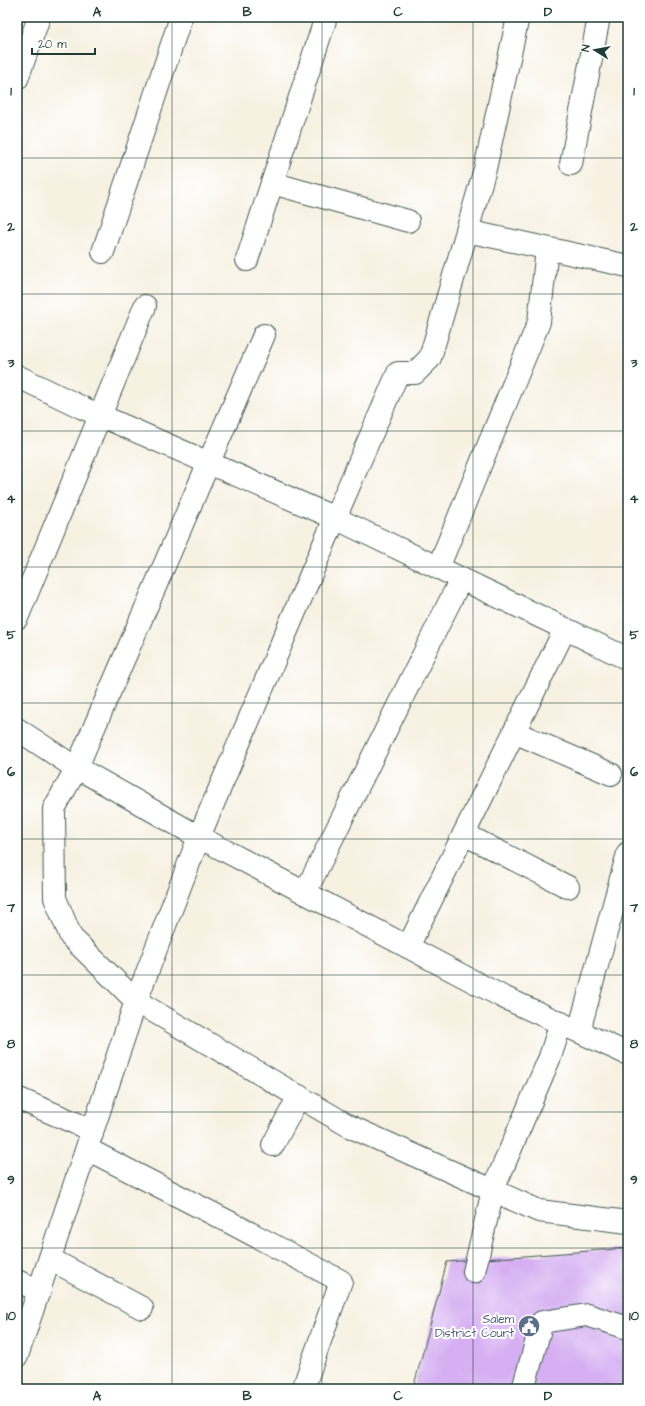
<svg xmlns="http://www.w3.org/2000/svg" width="645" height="1406" font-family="'Architects Daughter',sans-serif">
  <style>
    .building { fill: #d5aff2 }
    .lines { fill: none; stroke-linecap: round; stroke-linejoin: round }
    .street-casing { stroke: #3f584e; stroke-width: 24 }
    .street { stroke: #fff; stroke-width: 22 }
    .grid { fill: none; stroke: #1f3d34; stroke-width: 1; stroke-opacity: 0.55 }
    .labels { text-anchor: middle; stroke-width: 4; stroke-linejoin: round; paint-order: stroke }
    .service-label { font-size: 12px; fill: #4e5e75; stroke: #fff; text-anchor: end }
    .neatline { fill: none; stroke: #1f3d34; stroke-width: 1.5 }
    .grid-label { font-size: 13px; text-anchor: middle; font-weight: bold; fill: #1f3d34 }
  </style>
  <rect width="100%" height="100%" fill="#fff"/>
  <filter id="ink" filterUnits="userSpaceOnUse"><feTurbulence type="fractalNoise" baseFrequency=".025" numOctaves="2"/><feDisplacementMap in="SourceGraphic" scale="8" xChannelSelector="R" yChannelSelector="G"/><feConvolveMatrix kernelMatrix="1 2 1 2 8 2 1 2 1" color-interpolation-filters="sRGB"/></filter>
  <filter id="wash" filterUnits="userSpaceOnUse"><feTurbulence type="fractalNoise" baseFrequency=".012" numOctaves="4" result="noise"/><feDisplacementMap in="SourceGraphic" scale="16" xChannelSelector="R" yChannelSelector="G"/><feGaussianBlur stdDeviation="0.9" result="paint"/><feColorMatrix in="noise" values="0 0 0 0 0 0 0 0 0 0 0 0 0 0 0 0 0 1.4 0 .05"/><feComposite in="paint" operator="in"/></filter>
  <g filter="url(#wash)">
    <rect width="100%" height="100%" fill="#f7f1e2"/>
    <g id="blocks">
      <!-- building -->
      <polygon class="building" points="628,1248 628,1389 413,1389 447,1262"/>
    </g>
  </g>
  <g filter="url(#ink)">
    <use href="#blocks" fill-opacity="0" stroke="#3f584e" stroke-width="1"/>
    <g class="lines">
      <!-- street casing -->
      <g class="street-casing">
        <g id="street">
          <polyline points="518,17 485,169 430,358 415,373 398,373 335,518 628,659"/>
          <polyline points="17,79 39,17"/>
          <polyline points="571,164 599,17"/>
          <polyline points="272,183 408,221"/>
          <polyline points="467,231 628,266"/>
          <polyline points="103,252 181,17"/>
          <polyline points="247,260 326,17"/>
          <polyline points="17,376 83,408 335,518 199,837 136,1001 349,1126 539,1211 628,1222"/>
          <polyline points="438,568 539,322 547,249"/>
          <polyline points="17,618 145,306"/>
          <polyline points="17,729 67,762 199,837 503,997 628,1054"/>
          <polyline points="514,732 611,774"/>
          <polyline points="464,834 568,887"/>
          <polyline points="305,893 461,579"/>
          <polyline points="408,947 565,629"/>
          <polyline points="579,1031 628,853"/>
          <polyline points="17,1098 82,1126 92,1134"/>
          <polyline points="273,1145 299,1096"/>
          <polyline points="87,1149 231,1223 341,1281 303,1389"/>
          <polyline points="50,1259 142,1308"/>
          <polyline points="474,1272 493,1190 550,1057 561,1023"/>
          <polyline points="17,1281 40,1291"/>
          <polyline points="17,1356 136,1001 71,937 55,898 54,809 77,767 264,335"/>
          <polyline points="523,1389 542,1322 587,1315 628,1328"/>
        </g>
      </g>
      <!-- street -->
      <use href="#street" class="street"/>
    </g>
  </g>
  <!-- grid -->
  <path class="grid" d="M172,17V1389M322,17V1389M473,17V1389M17,158H628M17,294H628M17,431H628M17,567H628M17,703H628M17,839H628M17,975H628M17,1112H628M17,1248H628"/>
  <!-- icons -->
  <defs>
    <g id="civic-disc" transform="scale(1.15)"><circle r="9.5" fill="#5c6f8a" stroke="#fff"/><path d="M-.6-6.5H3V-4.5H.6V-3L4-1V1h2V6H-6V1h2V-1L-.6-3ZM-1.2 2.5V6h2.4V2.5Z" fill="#fff"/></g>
  </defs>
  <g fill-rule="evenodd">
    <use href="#civic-disc" x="529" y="1326"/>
  </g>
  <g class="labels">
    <!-- service labels -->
    <g class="service-label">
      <text x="514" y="1323">Salem<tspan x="514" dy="14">District Court</tspan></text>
    </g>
  </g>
  <!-- margin -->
  <rect width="645" height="1406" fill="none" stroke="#fff" stroke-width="44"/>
  <!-- north arrow -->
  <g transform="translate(595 50) rotate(281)" stroke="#ffffff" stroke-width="3" paint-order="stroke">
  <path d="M0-3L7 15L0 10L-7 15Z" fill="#1f3d34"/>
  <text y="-6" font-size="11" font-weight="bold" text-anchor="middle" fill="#1f3d34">N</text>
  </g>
  <!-- scale -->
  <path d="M32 48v6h63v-6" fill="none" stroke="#1f3d34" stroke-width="2"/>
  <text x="38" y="48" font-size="12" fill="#1f3d34" stroke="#ffffff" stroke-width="3" paint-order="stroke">20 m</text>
  <rect x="22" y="22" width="601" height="1362" class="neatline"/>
  <g class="grid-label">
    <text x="97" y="16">A</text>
    <text x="247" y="16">B</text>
    <text x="398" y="16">C</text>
    <text x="548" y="16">D</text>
    <text x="11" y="95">1</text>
    <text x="634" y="95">1</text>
    <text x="11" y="231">2</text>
    <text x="634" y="231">2</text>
    <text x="11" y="367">3</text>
    <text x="634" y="367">3</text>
    <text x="11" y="503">4</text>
    <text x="634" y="503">4</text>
    <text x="11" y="639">5</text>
    <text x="634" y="639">5</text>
    <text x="11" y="776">6</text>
    <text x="634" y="776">6</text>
    <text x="11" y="912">7</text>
    <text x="634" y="912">7</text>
    <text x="11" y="1048">8</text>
    <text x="634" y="1048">8</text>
    <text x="11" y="1184">9</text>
    <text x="634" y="1184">9</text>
    <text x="11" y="1320">10</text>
    <text x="634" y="1320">10</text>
    <text x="97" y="1400">A</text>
    <text x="247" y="1400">B</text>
    <text x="398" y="1400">C</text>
    <text x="548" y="1400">D</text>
  </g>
</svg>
